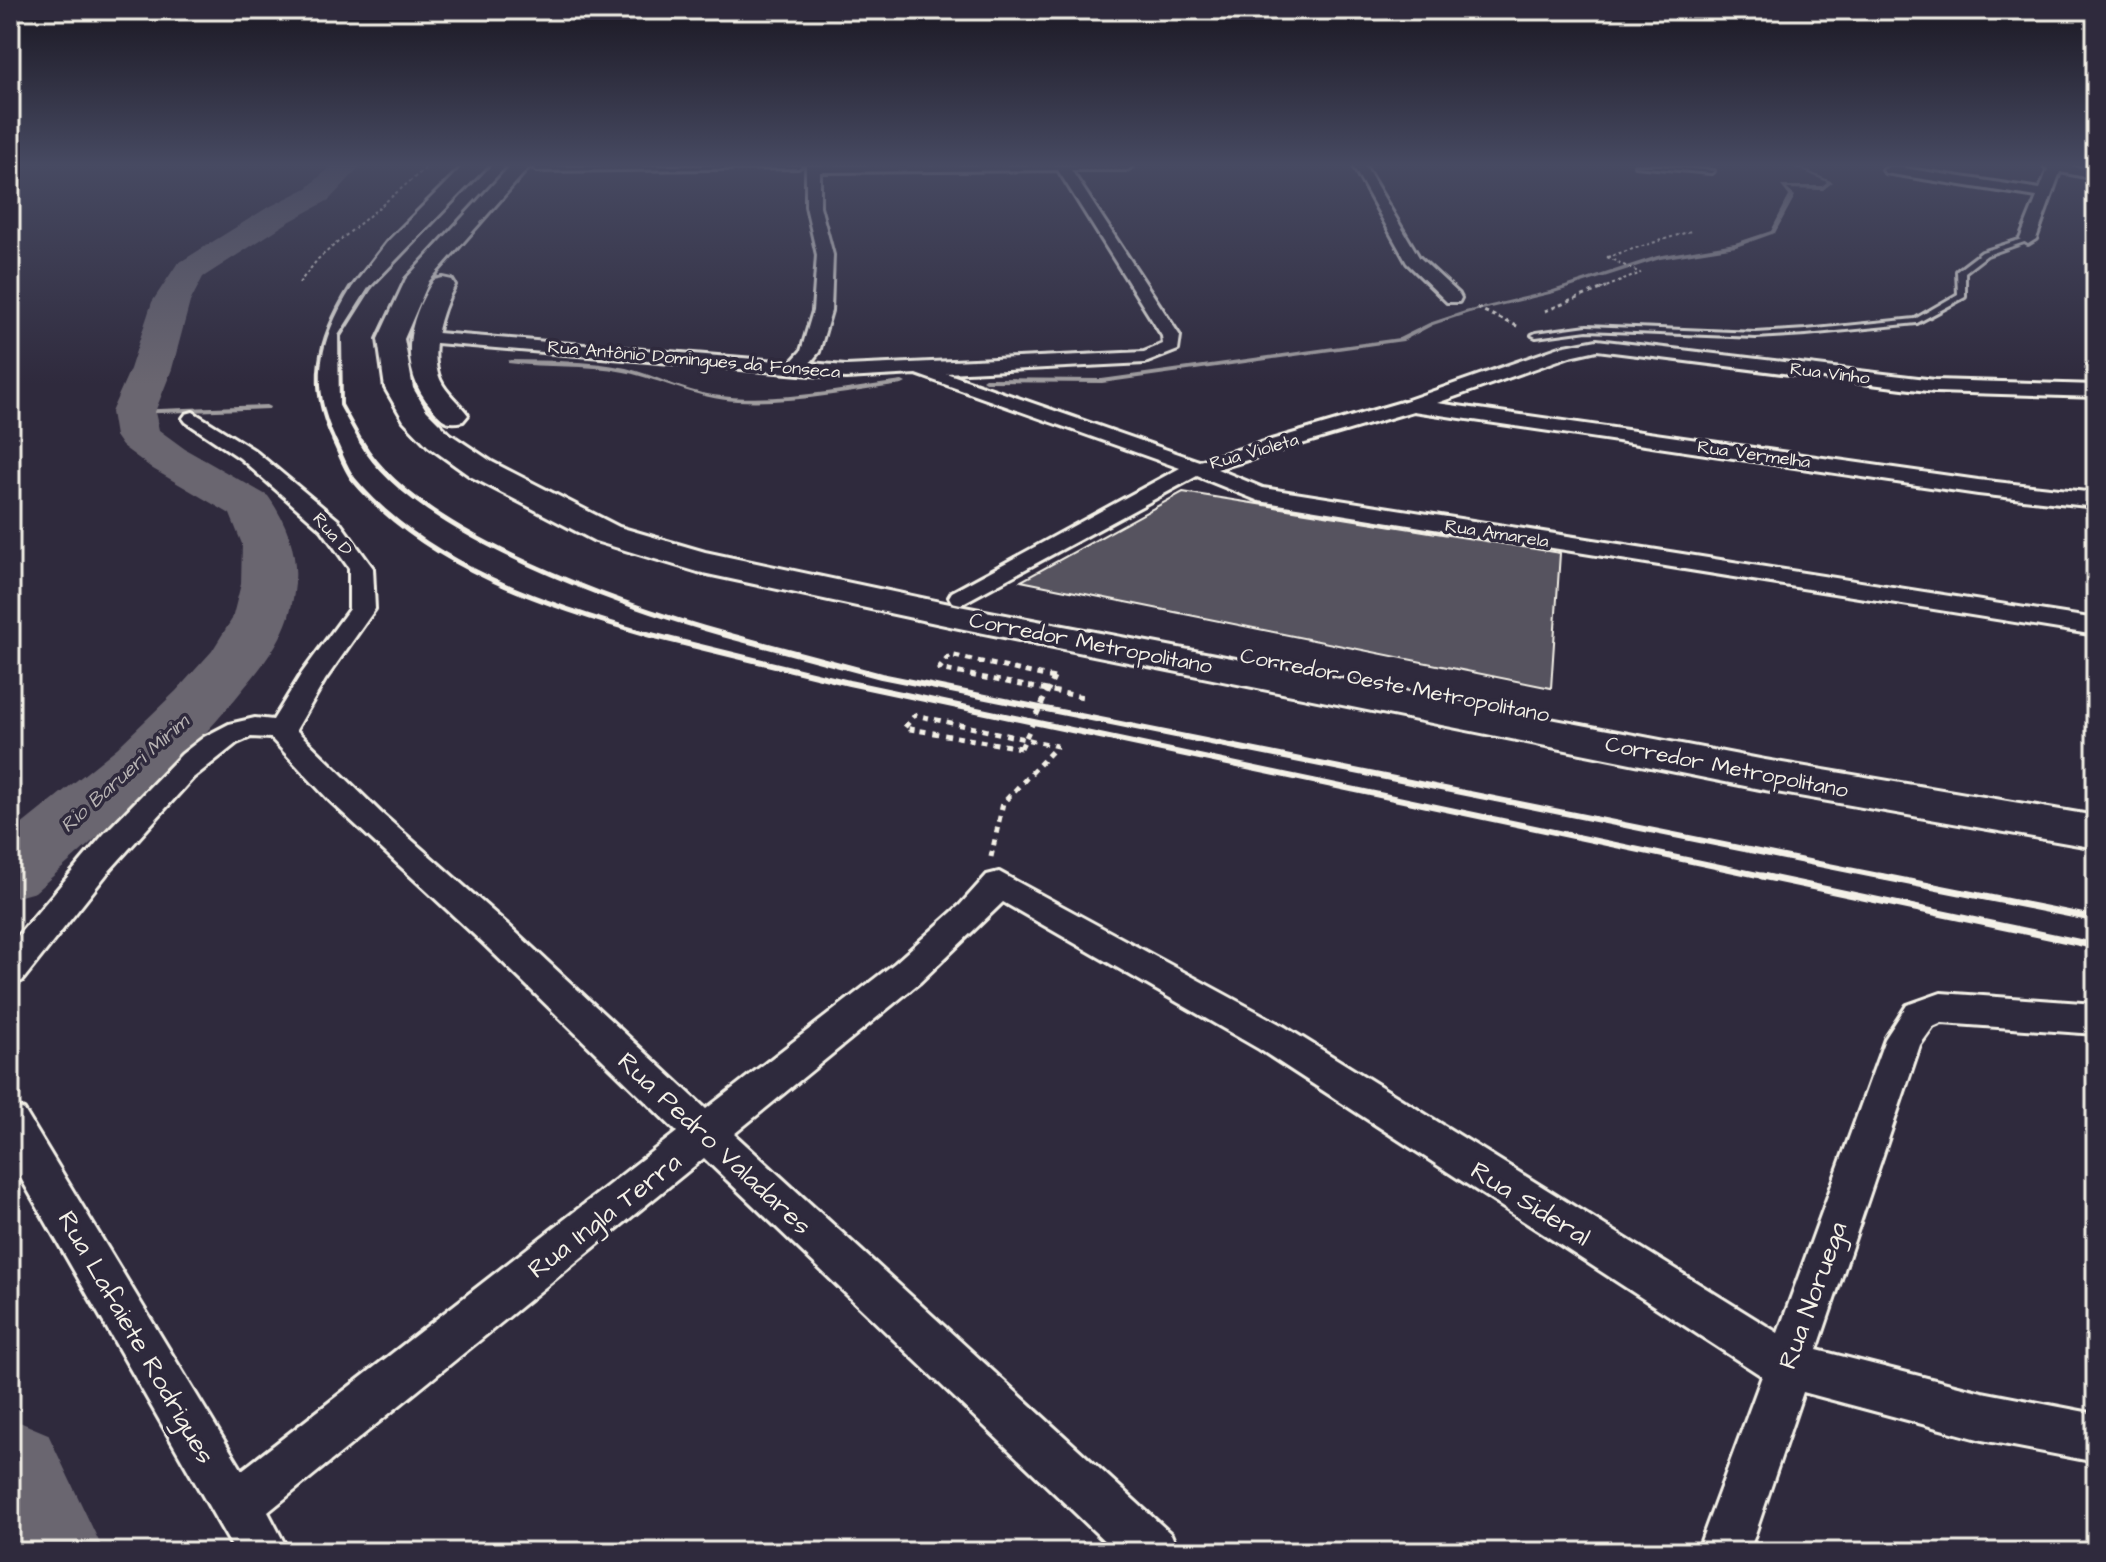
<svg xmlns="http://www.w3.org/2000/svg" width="2106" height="1562" font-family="'Architects Daughter',sans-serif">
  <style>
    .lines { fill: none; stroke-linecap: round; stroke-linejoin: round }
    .stream { fill: #a19ea0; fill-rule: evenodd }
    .river { fill: #6a6670; fill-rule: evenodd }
    .building { fill: #56525f; stroke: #f4f1e8; stroke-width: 2 }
    .lane-casing { stroke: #f4f1e8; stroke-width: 6 }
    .street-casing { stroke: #f4f1e8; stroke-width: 6 }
    .primary-casing { stroke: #f4f1e8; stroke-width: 6 }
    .path-far2 { stroke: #f4f1e8; stroke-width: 2; stroke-dasharray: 3 3; stroke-linecap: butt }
    .path-far1 { stroke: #f4f1e8; stroke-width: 3; stroke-dasharray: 4 4; stroke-linecap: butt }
    .path { stroke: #f4f1e8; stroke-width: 5; stroke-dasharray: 6 6; stroke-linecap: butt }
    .lane { fill: #2f2a3d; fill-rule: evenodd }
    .street { fill: #2f2a3d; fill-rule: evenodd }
    .primary { fill: #2f2a3d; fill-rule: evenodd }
    .rail-far4 { stroke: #f4f1e8; stroke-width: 3 }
    .rail-far3 { stroke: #f4f1e8; stroke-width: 4 }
    .rail-far2 { stroke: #f4f1e8; stroke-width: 5 }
    .rail-far1 { stroke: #f4f1e8; stroke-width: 6 }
    .rail { stroke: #f4f1e8; stroke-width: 7 }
    .path-bridge { stroke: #f4f1e8; stroke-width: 5; stroke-dasharray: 6 6; stroke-linecap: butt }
    .labels { text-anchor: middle; stroke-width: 7; stroke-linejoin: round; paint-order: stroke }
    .far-street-label { font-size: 18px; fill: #f4f1e8; stroke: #2f2a3d }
    .far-water-label { font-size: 20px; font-style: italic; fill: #b6b2b2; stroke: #2f2a3d }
    .street-label { font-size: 22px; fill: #f4f1e8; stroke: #2f2a3d }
    .near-street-label { font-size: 26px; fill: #f4f1e8; stroke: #2f2a3d }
  </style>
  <rect width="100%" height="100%" fill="#2f2a3d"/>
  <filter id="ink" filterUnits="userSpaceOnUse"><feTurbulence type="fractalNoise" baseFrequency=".0125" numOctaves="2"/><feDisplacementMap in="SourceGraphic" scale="16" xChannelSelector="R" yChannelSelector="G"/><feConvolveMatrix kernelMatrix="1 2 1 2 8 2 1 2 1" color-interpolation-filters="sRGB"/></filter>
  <g filter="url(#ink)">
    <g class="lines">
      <!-- stream -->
      <g class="stream">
        <polygon points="1792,166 1797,166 1833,182 1823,190 1787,189 1795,196 1775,233 1736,247 1660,259 1554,293 1469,313 1433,325 1403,341 1102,383 985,382 982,380 985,378 1102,379 1399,338 1429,323 1465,311 1550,291 1657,256 1735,243 1771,231 1789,196 1781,186 1822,186 1827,182"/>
        <path d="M510,360C548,361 588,360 626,368C655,375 683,391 713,395C776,404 840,389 902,381L906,383L902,385C847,392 792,404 737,401C697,399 663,380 624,372C586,364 546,368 508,363V361Z"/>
        <polygon points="266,405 270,407 269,409 133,414 129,412 133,410"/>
      </g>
      <!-- river -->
      <g class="river">
        <path d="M331,166H361L329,200L287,223L203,277L190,302L172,369L155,412L159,430L185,449L268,496C295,534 302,571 289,616C281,642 261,668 244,688C183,765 108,827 35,892L10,899V834L117,748L176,691L212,651L232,619L241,584L242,544L230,514L153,469L122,446L115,436L111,412L130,369L152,302L177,264L265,209L307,188Z"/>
        <polygon points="10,1418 48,1434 104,1552 10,1552"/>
      </g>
    </g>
    <!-- building -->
    <polygon class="building" points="1183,492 1560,553 1551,688 1021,581"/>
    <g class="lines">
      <!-- lane casing -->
      <g class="lane-casing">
        <g id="lane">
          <polygon points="675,166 801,166 798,168 537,171 534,169 537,167"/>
          <polygon points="1635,166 1659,166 1714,171 1711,173"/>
          <polygon points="2028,237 2030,240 1987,255 1965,272 1965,297 1917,323 1806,334 1756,337 1587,330 1536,337 1532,335 1536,333 1587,326 1756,333 1806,330 1915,319 1958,294 1957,271 1982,252"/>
        </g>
      </g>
      <!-- street casing -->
      <g class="street-casing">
        <g id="street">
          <path d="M806,166H1133L1127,170H1071L1180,336L1178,350L1145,363L946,373L1199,461L1405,401L1560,347L1597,340L1935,380L2096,385V397L1935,392L1597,350L1570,356L1437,403L1978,480L2096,493V507L1978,494L1413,411L1217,469L1263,488L2096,619V635L1259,501L1197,476L961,604L952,602L949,597L952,592L1180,468L916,374L846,378L425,342L416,337L425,332L791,362L801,351L813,311L817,255L806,206ZM1058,170L1162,336L1163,344L1144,352L846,366L810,363L819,352L831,311L833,255L820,206V172Z"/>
          <polygon points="1353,166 1365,166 1419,257 1459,294 1461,298 1459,302 1447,302 1407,263"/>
          <polygon points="1890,166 2040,189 2048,169 2044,166 2068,166 2096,171 2096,179 2060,172 2036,239 2028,244 2020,239 2037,197 1885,173 1883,170"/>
          <polygon points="193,412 254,450 338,520 373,568 375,609 325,680 296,730 381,813 508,925 706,1109 895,963 960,905 987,875 999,872 1285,1027 1778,1333 1885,1039 1907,1005 1941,993 2096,1004 2096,1034 1942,1023 1933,1027 1920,1045 1817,1350 1982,1392 2096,1414 2096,1462 1982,1440 1803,1392 1749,1552 1697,1552 1762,1376 1259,1049 1003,902 919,983 734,1134 1171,1534 1179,1552 1116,1552 704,1158 268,1512 289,1552 235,1552 10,1159 10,1104 24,1110 242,1470 677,1132 484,944 329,800 271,738 251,737 237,743 193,778 109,871 22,981 10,985 10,945 104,834 182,754 204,737 229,724 255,718 273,720 302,673 349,609 349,568 322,530 240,458 186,422 183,418 186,414"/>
        </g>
      </g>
      <!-- primary casing -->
      <g class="primary-casing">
        <g id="primary">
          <polygon points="510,166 530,166 429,281 404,339 413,388 426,410 450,434 492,462 619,527 705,552 959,606 1765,760 2096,816 2096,848 1765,790 959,628 698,572 595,541 470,476 428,446 404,421 385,388 378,339 406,279"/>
          <path d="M443,278L452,280L455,285C441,310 426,357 443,385C450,396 460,404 468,415L463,421C447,425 442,420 432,408C398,369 407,320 434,280Z"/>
        </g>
      </g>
      <!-- path-far2 -->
      <g class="path-far2">
        <polyline points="1607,257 1691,231"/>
        <polyline points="1607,257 1640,273"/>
        <polyline points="299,283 318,259 428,166"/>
        <polyline points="1601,289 1641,273"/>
      </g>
      <!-- path-far1 -->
      <g class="path-far1">
        <polyline points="1477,308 1519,327"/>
        <polyline points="1545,311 1606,287"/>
      </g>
      <!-- path -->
      <g class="path">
        <polyline points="1054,678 950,655 939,669 1083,697"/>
        <polyline points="1021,748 904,728 915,715 1057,746"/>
        <polyline points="991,857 1003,803 1057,746"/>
      </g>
      <!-- lane -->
      <use href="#lane" class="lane"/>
      <!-- street -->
      <use href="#street" class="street"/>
      <!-- primary -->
      <use href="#primary" class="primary"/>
      <!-- rail-far4 -->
      <g class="rail-far4">
        <polyline points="349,289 386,241 461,166"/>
        <polyline points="370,289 489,166"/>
      </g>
      <!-- rail-far3 -->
      <g class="rail-far3">
        <path d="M335,443C307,385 317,340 350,287"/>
        <polyline points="362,443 341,405 340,336 371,287"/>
      </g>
      <!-- rail-far2 -->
      <g class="rail-far2">
        <path d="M334,441C340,453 345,468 353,479C425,566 549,607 654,636"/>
        <path d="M361,441C414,535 629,608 731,636"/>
      </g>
      <!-- rail-far1 -->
      <g class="rail-far1">
        <polyline points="647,634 849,683 1772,878"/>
        <polyline points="723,634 881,676 1889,878"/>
      </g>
      <!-- rail -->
      <g class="rail">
        <polyline points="1762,876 2096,946"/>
        <polyline points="1879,876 2096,919"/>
      </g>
      <!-- path-bridge -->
      <polyline class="path-bridge" points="1021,748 1054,678"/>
    </g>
  </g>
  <!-- sky -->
  <linearGradient id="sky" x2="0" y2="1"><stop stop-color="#1a1722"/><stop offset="0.43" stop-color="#474a62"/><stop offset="1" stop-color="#474a62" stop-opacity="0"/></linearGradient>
  <rect width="2106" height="384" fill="url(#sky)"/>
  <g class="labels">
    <!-- far-street labels -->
    <g class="far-street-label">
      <text transform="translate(694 359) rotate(5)" y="6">Rua Antônio Domingues da Fonseca</text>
      <text transform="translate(1830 373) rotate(7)" y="6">Rua Vinho</text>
      <text transform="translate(1254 451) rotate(-16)" y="6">Rua Violeta</text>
      <text transform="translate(1754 454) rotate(8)" y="6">Rua Vermelha</text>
      <text transform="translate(1497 533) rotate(9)" y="6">Rua Amarela</text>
      <text transform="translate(333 534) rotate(49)" y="6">Rua D</text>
    </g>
    <!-- far-water labels -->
    <g class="far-water-label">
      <text transform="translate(124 773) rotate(-42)" y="7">Rio Barueri Mirim</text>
    </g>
    <!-- street labels -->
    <g class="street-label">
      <text transform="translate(1091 642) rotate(11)" y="8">Corredor Metropolitano</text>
      <text transform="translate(1395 684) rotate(11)" y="8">Corredor Oeste Metropolitano</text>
      <text transform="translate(1727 766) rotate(11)" y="8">Corredor Metropolitano</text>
    </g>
    <!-- near-street labels -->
    <g class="near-street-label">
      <text transform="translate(715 1143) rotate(43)" y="9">Rua Pedro Valadares</text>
      <text transform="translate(1531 1203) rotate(32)" y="9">Rua Sideral</text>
      <text transform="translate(604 1215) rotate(-38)" y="9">Rua Ingla Terra</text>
      <text transform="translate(1812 1295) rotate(-70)" y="9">Rua Noruega</text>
      <text transform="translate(137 1337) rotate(60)" y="9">Rua Lafaiete Rodrigues</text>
    </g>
  </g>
  <!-- margin -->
  <rect width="2106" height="1562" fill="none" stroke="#2f2a3d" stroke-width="40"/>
  <rect x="20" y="20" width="2066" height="1522" fill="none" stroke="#f4f1e8" stroke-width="3" filter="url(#ink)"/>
</svg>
